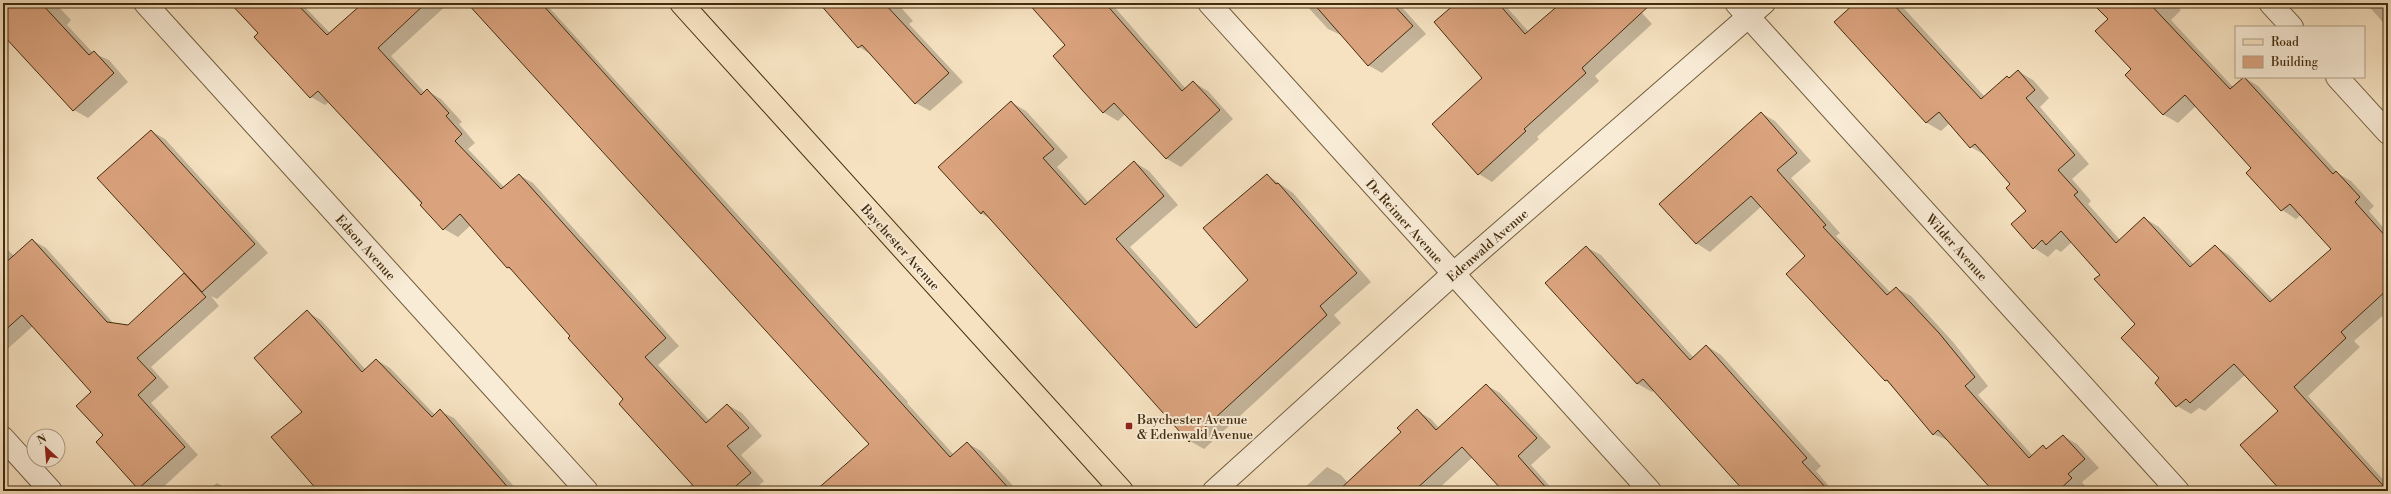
<svg xmlns="http://www.w3.org/2000/svg" width="2391" height="494" font-family="'Libre Bodoni',serif">
  <style>
    .shadow { fill: #0003 }
    .building { fill: #daa37e; stroke: #432c0d }
    .lines { fill: none; stroke-linecap: round; stroke-linejoin: round }
    .minor-casing { stroke: #705a3a; stroke-width: 24 }
    .primary-casing { stroke: #432c0d; stroke-width: 24 }
    .minor { stroke: #f9ecd7; stroke-width: 22 }
    .primary { stroke: #f6e2c1; stroke-width: 22 }
    .poi-dot { fill: #8f2418; stroke: #f9ecd7; stroke-width: 1.5 }
    .labels { text-anchor: middle; stroke-width: 4; stroke-linejoin: round; paint-order: stroke }
    .street-label { font-size: 13px; fill: #432c0d; stroke: #f9ecd7 }
    .poi-label { font-size: 13px; fill: #432c0d; stroke: #f9ecd7; text-anchor: start }
  </style>
  <rect width="100%" height="100%" fill="#f6e2c1"/>
  <filter id="stains"><feTurbulence type="fractalNoise" baseFrequency=".005" numOctaves="4"/><feColorMatrix values="0 0 0 0 .2 0 0 0 0 .09 0 0 0 0 .02 0 0 0 .5 -.17"/></filter>
  <radialGradient id="worn" r=".72"><stop offset=".6" stop-color="#630" stop-opacity="0"/><stop offset="1" stop-color="#630" stop-opacity=".3"/></radialGradient>
  <!-- shadow -->
  <g class="shadow">
    <polygon points="3,3 55,3 71,20 67,25 93,53 109,60 128,82 88,118 74,110 3,33"/>
    <polygon points="232,3 301,3 330,33 364,3 449,3 391,56 425,93 427,91 441,99 462,122 459,124 475,143 468,149 504,187 519,175 533,183 679,346 658,365 710,421 728,405 742,413 762,436 741,455 764,481 753,491 684,491 693,483 572,336 514,272 508,268 471,225 458,237 444,229 329,102 325,105 311,97 256,37 259,34"/>
    <polygon points="469,3 545,3 908,402 907,403 954,455 967,443 981,451 1018,491 819,491 871,444"/>
    <polygon points="819,3 897,3 913,21 909,24 963,82 930,111 916,103 872,55 859,47"/>
    <polygon points="1049,3 1111,3 1186,89 1193,82 1208,91 1233,119 1181,167 1167,159 1126,113 1118,121 1103,112 1066,45"/>
    <polygon points="1304,3 1398,3 1426,34 1382,73 1368,65 1343,36 1328,29"/>
    <polygon points="1457,3 1503,3 1529,32 1563,3 1633,3 1652,24 1595,76 1599,81 1537,137 1539,139 1492,182 1479,174 1483,78"/>
    <polygon points="1856,3 1899,3 1985,97 2018,71 2033,80 2049,98 2040,107 2089,164 2072,179 2091,201 2088,204 2120,240 2144,218 2159,227 2194,265 2215,246 2229,255 2273,300 2332,249 2301,215 2296,219 2282,210 2247,173 2253,168 2196,106 2178,123 2164,115 2126,75 2132,69 2109,19 2093,3 2174,3 2181,10 2171,20 2233,87 2244,77 2258,86 2339,174 2351,181 2374,206 2369,211 2388,233 2388,311 2354,341 2360,347 2308,396 2388,485 2388,491 2283,491 2280,411 2245,375 2205,411 2199,408 2191,414 2177,406 2161,378 2136,324 2101,275 2072,242 2061,252 2056,249 2048,257 2034,248 2027,211 2011,184 1986,156 1971,147 1950,123 1941,131 1927,123 1835,22"/>
    <polygon points="2366,3 2388,3 2388,28"/>
    <polygon points="1011,102 1026,111 1068,157 1057,167 1089,203 1134,162 1149,171 1178,205 1130,247 1200,325 1250,280 1267,175 1293,193 1371,282 1334,315 1341,323 1204,449 1190,441 992,220 981,213"/>
    <polygon points="1761,113 1775,121 1811,161 1791,178 1840,233 1836,236 1891,293 1896,288 1911,296 1953,342 1988,386 1978,395 2033,456 2043,447 2047,449 2063,436 2077,444 2099,468 2082,482 2086,487 2081,491 1994,491 1949,441 1933,434 1886,380 1807,256 1762,206 1710,252 1696,243"/>
    <polygon points="151,131 165,139 268,253 217,299 211,296 219,306 151,367 169,387 151,403 198,455 159,491 143,491 139,488 97,442 104,436 93,392 33,326 3,353 3,245 14,256 32,240 46,248 114,324 129,326 185,274 188,277"/>
    <polygon points="1586,247 1601,255 1694,358 1707,346 1721,355 1821,466 1816,471 1833,491 1746,491 1654,390 1652,392 1638,384 1546,283"/>
    <polygon points="307,312 321,320 366,370 377,360 390,368 435,415 440,411 454,418 518,491 320,491 303,412"/>
    <polygon points="1486,385 1500,393 1551,447 1531,465 1554,491 1499,491 1502,488 1473,457 1436,491 1303,489 1327,467 1341,475 1348,483 1402,432 1417,411 1431,419 1439,428"/>
    <polygon points="217,483 231,491 207,491"/>
  </g>
  <!-- building -->
  <g class="building">
    <polygon points="3,3 41,3 89,55 94,51 114,73 73,111 3,35"/>
    <polygon points="230,3 296,3 327,35 363,3 426,3 378,48 421,95 427,89 449,113 446,116 462,134 455,141 501,189 519,174 666,338 645,357 706,423 727,404 749,428 727,446 751,473 730,491 698,491 619,404 623,399 568,338 570,336 509,267 507,268 460,214 443,230 420,205 422,203 318,91 310,98 254,37 258,33"/>
    <polygon points="467,3 541,3 950,457 967,442 1011,491 815,491 869,444"/>
    <polygon points="819,3 884,3 949,73 915,104 862,45 858,48"/>
    <polygon points="1028,3 1105,3 1182,91 1193,81 1220,110 1166,159 1114,103 1103,113 1083,91 1053,56 1065,45"/>
    <polygon points="1313,3 1392,3 1413,26 1368,66"/>
    <polygon points="1456,3 1498,3 1525,34 1561,3 1652,3 1582,68 1586,73 1524,129 1526,131 1478,175 1432,124 1482,78 1434,22"/>
    <polygon points="1855,3 1892,3 1981,99 2007,76 2009,78 2018,70 2035,90 2026,98 2075,155 2058,170 2078,192 2074,195 2116,243 2144,217 2190,267 2215,245 2270,302 2331,249 2290,204 2281,211 2246,173 2251,168 2185,95 2163,115 2125,75 2131,69 2095,31 2108,19 2092,3 2149,3 2230,89 2244,77 2333,174 2336,171 2360,197 2355,202 2388,239 2388,289 2341,332 2346,338 2294,387 2388,491 2281,491 2240,445 2278,411 2234,364 2190,403 2186,399 2176,407 2155,383 2159,378 2121,338 2135,324 2094,279 2100,275 2061,231 2046,245 2042,240 2033,249 2011,224 2026,211 2006,188 2010,184 1975,144 1970,148 1939,112 1926,123 1834,22"/>
    <polygon points="1011,101 1054,149 1043,158 1085,205 1134,161 1164,196 1116,239 1196,328 1248,280 1203,228 1267,174 1276,184 1278,183 1357,273 1320,306 1327,315 1189,442 983,211 981,214 938,167"/>
    <polygon points="1761,112 1797,153 1777,170 1826,225 1823,227 1887,295 1896,287 1939,333 1975,377 1965,386 2029,458 2043,445 2046,449 2063,435 2085,459 2068,474 2072,478 2058,491 1993,491 1938,430 1933,435 1887,380 1885,381 1786,274 1805,256 1751,196 1696,244 1659,204"/>
    <polygon points="151,130 255,244 202,292 97,178"/>
    <polygon points="32,239 107,322 128,325 184,273 206,297 137,358 156,378 138,395 185,447 138,489 96,442 103,435 76,406 91,392 22,315 3,332 3,265"/>
    <polygon points="1586,246 1690,360 1706,345 1807,458 1802,462 1829,491 1744,491 1643,379 1637,384 1545,283"/>
    <polygon points="307,310 362,372 376,359 432,417 440,409 511,491 318,491 271,437 302,412 254,358"/>
    <polygon points="1486,384 1537,438 1518,456 1549,491 1503,491 1462,447 1414,491 1338,491 1401,432 1397,428 1417,409 1436,430"/>
  </g>
  <g class="lines">
    <!-- minor casing -->
    <g class="minor-casing">
      <g id="minor">
        <polyline points="145,3 587,491"/>
        <polyline points="1209,3 1650,491"/>
        <polyline points="1736,3 2178,491"/>
        <polyline points="2270,3 2292,27"/>
        <polyline points="2337,77 2388,133"/>
        <polyline points="3,438 51,491"/>
        <polyline points="1214,491 1453,274 1764,3"/>
      </g>
    </g>
    <!-- primary casing -->
    <g class="primary-casing">
      <polyline id="primary" points="681,3 1122,491"/>
    </g>
    <!-- minor -->
    <use href="#minor" class="minor"/>
    <!-- primary -->
    <use href="#primary" class="primary"/>
  </g>
  <!-- markers -->
  <rect class="poi-dot" x="1125" y="422" width="8" height="8" rx="2"/>
  <g class="labels">
    <!-- street labels -->
    <g class="street-label">
      <text transform="translate(1405 221) rotate(48)" y="5">De Reimer Avenue</text>
      <text transform="translate(1487 245) rotate(-41)" y="5">Edenwald Avenue</text>
      <text transform="translate(366 247) rotate(48)" y="5">Edson Avenue</text>
      <text transform="translate(901 247) rotate(48)" y="5">Baychester Avenue</text>
      <text transform="translate(1957 247) rotate(48)" y="5">Wilder Avenue</text>
    </g>
    <!-- poi labels -->
    <g class="poi-label">
      <text x="1137" y="424">Baychester Avenue<tspan x="1137" dy="15">&amp; Edenwald Avenue</tspan></text>
    </g>
  </g>
  <!-- margin -->
  <rect width="2391" height="494" fill="none" stroke="#f6e2c1" stroke-width="16"/>
  <rect x="4" y="4" width="2383" height="486" fill="none" stroke="#432c0d" stroke-width="2"/>
  <rect x="8" y="8" width="2375" height="478" fill="none" stroke="#432c0d"/>
  <!-- legend -->
  <rect x="2235" y="26" width="130" height="52" fill="#f9ecd7" stroke="#b09f86"/>
  <rect x="2243" y="39" width="20" height="6" fill="#f6e2c1" stroke="#b09f86"/>
  <text x="2271" y="46" font-size="12" fill="#432c0d">Road</text>
  <rect x="2243" y="56" width="20" height="12" fill="#daa37e" stroke="#b09f86"/>
  <text x="2271" y="66" font-size="12" fill="#432c0d">Building</text>
  <!-- north arrow -->
  <g transform="translate(46 448) rotate(334)"><circle r="19" fill="#f9ecd7" stroke="#b09f86"/>
  <path d="M0-3L7 15L0 10L-7 15Z" fill="#8f2418"/>
  <text y="-6" font-size="11" font-weight="bold" text-anchor="middle" fill="#432c0d">N</text>
  </g>
  <rect width="100%" height="100%" filter="url(#stains)"/>
  <rect width="100%" height="100%" fill="url(#worn)"/>
</svg>
